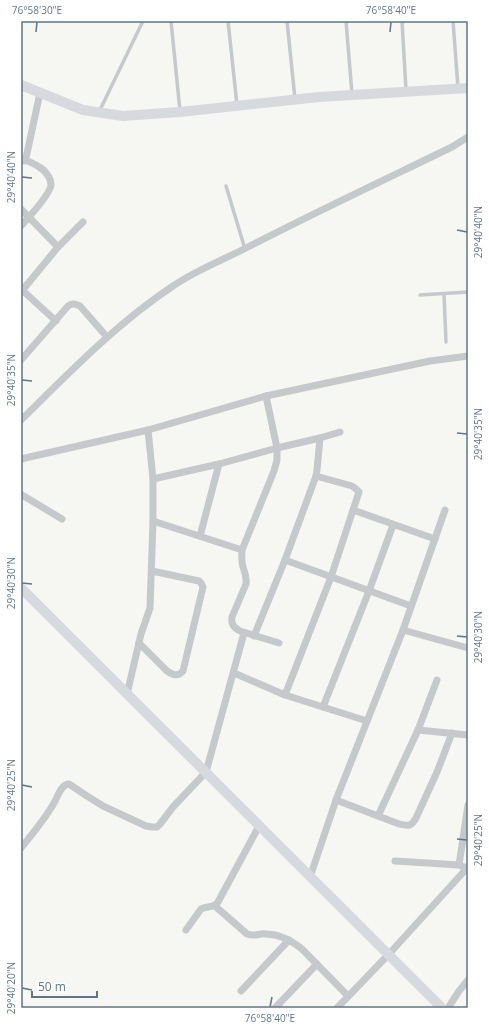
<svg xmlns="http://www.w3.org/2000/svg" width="489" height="1029" font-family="'Open Sans',sans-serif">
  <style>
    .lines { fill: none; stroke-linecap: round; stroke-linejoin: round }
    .lane { stroke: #c5c9cc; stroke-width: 3.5 }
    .street { stroke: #c5c9cc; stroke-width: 7 }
    .secondary { stroke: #d6dadf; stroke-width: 10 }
    .ticks { fill: none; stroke: #627586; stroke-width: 1.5 }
    .neatline { fill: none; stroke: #627586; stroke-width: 1.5 }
    .ticks-label { font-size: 10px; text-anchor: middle; fill: #627586 }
  </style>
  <rect width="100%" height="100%" fill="#f6f6f2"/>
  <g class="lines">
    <!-- lane -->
    <g class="lane">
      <polyline points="171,21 180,111"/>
      <polyline points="228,21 237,105"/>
      <polyline points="287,21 295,99"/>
      <polyline points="346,21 352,94"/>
      <polyline points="402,21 406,90"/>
      <polyline points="453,21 458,88"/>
      <polyline points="99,112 143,21"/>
      <polyline points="226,186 245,249"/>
      <polyline points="444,294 446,342"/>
      <polyline points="420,295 468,292"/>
    </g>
    <!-- street -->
    <g class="street">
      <polyline points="21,161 24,161 26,158 40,93"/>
      <polyline points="21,209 58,247"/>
      <path d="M21,226C28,218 50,195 51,185C51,178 45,170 39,167C35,164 30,162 25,160"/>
      <polyline points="21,289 56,321"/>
      <polyline points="21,292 58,247 83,222"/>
      <path d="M21,360L68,306C73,303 75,304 80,306L107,337"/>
      <path d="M266,396L277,448V460L274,471L242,550C242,555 241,561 243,567C245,573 247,577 246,584L232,617C231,624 233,627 240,631L279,643"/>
      <path d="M21,420C69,373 117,323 173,286C196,270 223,260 248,247C316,212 384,180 452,147L468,137"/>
      <polyline points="148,430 153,479 153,521 242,550"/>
      <polyline points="21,459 148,430 266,396 430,361 468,356"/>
      <polyline points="316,476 352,486 356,489 359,492 353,510 435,539"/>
      <polyline points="153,479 219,464 277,448 320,438 340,432"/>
      <polyline points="21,494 22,495 62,519"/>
      <polyline points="200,536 219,464"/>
      <polyline points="285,560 411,606"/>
      <polyline points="403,630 468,648"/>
      <polyline points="254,636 285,560 316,476 317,470 320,438"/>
      <path d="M139,643L167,671C173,675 178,677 183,671L203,587L201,583L199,581L152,571"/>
      <polyline points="234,673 285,695 367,721"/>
      <polyline points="127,694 141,634 150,608 153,521"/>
      <polyline points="285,695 331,577 353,510"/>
      <polyline points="323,707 369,591 393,525"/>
      <polyline points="418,730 468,735"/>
      <path d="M336,800L399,824C408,826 411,827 416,818L437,772L452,733"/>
      <polyline points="378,816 418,730 437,680"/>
      <path d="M21,848C33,833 45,819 54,803C58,796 61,784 69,784L87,796L103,806L146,826L152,827H157L160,824L173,807L206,772L244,633"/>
      <polyline points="395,861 459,865 467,868"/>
      <polyline points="459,865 468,805"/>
      <polyline points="310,877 336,800 403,630 445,510"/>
      <path d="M215,906L247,934C255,937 259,933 266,934C279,934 292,941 302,949L348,996"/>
      <path d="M186,930L201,909C207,906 214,908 218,902L259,826"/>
      <polyline points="241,991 289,940"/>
      <polyline points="275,1008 317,964"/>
      <polyline points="337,1008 389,954 468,867"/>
      <polyline points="448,1008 459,991 468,980"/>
    </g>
    <!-- secondary -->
    <g class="secondary">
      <polyline points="21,85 83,110 123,116 180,112 319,97 468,88"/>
      <polyline points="21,588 442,1008"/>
    </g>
  </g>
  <!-- ticks -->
  <path class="ticks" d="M36,32L37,22M390,32L391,22M22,177L32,178M457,230L467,232M22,380L32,381M457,433L467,434M22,583L32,584M457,636L467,637M22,785L32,787M457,839L467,840M22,988L32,990M270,1007L272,997"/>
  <!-- border -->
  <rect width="489" height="1029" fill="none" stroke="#ffffff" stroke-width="44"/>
  <!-- scale -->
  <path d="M32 991v6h65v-6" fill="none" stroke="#627586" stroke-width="2"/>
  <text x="38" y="991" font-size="12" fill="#627586" stroke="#ffffff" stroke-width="3" paint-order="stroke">50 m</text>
  <rect x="22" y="22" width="445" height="985" class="neatline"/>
  <g class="ticks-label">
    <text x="37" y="14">76°58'30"E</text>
    <text x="391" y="14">76°58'40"E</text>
    <text transform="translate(11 177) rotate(-90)" y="4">29°40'40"N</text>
    <text transform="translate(478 232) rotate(-90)" y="4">29°40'40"N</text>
    <text transform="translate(11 380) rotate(-90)" y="4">29°40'35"N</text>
    <text transform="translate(478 434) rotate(-90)" y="4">29°40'35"N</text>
    <text transform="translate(11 583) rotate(-90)" y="4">29°40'30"N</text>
    <text transform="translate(478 637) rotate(-90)" y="4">29°40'30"N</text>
    <text transform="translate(11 785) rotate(-90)" y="4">29°40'25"N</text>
    <text transform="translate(478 840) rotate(-90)" y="4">29°40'25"N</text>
    <text transform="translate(11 988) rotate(-90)" y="4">29°40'20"N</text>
    <text x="270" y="1022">76°58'40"E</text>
  </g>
</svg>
